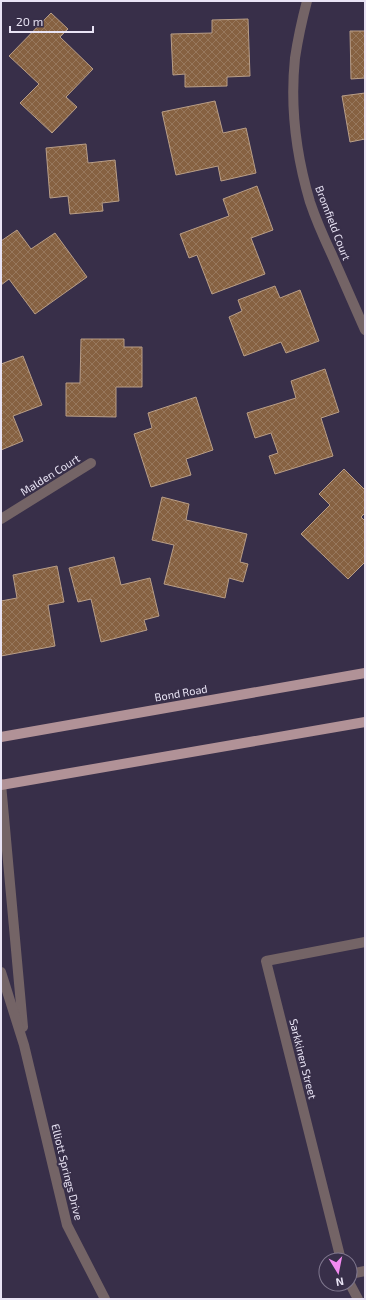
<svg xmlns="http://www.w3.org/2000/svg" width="366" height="1300" font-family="'Exo 2',sans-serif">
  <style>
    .building { fill: url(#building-cross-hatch); stroke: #b99e87 }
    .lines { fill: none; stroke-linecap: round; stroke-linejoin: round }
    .minor { stroke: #746466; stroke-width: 10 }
    .primary { stroke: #b19297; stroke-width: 10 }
    .labels { text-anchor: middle; stroke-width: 4; stroke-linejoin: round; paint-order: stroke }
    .street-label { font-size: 11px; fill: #e9e4f5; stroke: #382f49 }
  </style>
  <defs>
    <pattern id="building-cross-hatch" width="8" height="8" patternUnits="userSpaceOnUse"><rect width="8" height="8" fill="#866141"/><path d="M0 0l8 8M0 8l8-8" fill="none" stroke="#97785d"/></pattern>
  </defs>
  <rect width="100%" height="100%" fill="#382f49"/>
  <!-- building -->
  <g class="building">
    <polygon points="51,13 68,29 60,37 93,69 66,97 77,107 52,133 20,103 39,84 9,56"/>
    <polygon points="248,19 250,76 227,77 227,86 185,87 185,74 173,75 171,34 212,33 212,20"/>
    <polygon points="350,31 365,31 365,78 351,79"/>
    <polygon points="365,93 365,139 350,142 342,96"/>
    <polygon points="215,101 223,133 246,128 256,173 221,181 218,166 176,175 162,112"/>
    <polygon points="86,144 88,163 115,160 119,201 102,203 103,211 70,214 68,196 50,198 46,148"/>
    <polygon points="257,186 273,230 251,238 265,274 212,294 197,255 189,258 180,234 229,216 223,199"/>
    <polygon points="17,230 31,249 55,233 87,277 35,314 9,279 1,285 1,241"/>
    <polygon points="275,286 280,298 300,290 319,341 286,353 281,342 244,356 229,317 242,311 238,300"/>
    <polygon points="81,339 124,339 124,347 142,347 142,387 116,387 116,417 66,416 66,383 80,383"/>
    <polygon points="23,356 42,405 13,416 23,441 1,450 1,364"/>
    <polygon points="325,369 339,412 321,418 333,456 275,474 269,456 278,453 271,433 255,438 247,413 296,398 291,381"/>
    <polygon points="196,397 213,450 186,459 191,475 151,487 134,434 152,428 148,413"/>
    <polygon points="344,469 365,490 365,513 361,517 365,521 365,562 348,579 301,534 330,505 319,494"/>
    <polygon points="162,497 189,504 186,520 247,534 240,562 248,564 243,582 229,578 225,598 164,584 174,545 152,540"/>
    <polygon points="114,557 121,585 150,578 159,616 144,620 147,630 101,642 91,599 78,602 69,568"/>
    <polygon points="57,566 64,602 48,605 55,646 1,656 1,601 17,598 13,575"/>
  </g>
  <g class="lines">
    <!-- minor -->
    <g class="minor">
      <path d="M307,1C302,20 298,38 295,58C290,106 296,155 310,202C316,220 324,238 332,255C343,280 354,305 365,330"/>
      <polyline points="1,519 91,463"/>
      <polyline points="1,784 23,1027"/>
      <polyline points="1,972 24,1045 67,1225 105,1299"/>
      <polyline points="341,1260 266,961 365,942"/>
      <polyline points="350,1274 365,1271"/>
      <polyline points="350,1284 358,1299"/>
    </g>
    <!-- primary -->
    <g class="primary">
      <polyline points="1,737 365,673"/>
      <polyline points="1,785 365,722"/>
    </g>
  </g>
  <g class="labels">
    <!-- street labels -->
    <g class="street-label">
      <text transform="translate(333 223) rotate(69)" y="4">Bromfield Court</text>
      <text transform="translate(50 475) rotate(-32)" y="4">Malden Court</text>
      <text transform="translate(181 693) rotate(-10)" y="4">Bond Road</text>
      <text transform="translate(303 1059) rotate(76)" y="4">Sarkkinen Street</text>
      <text transform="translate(67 1172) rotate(76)" y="4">Elliott Springs Drive</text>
    </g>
  </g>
  <!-- border -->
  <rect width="366" height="1300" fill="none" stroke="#e9e4f5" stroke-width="4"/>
  <!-- north arrow -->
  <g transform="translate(338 1272) rotate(170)"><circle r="19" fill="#382f49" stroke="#7f778e"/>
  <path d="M0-3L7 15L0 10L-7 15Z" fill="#f38af1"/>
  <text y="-6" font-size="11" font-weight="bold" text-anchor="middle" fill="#e9e4f5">N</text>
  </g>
  <!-- scale -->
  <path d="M10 26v6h83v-6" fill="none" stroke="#e9e4f5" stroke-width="2"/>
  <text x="16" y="26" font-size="12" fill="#e9e4f5" stroke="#382f49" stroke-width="3" paint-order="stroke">20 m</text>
</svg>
